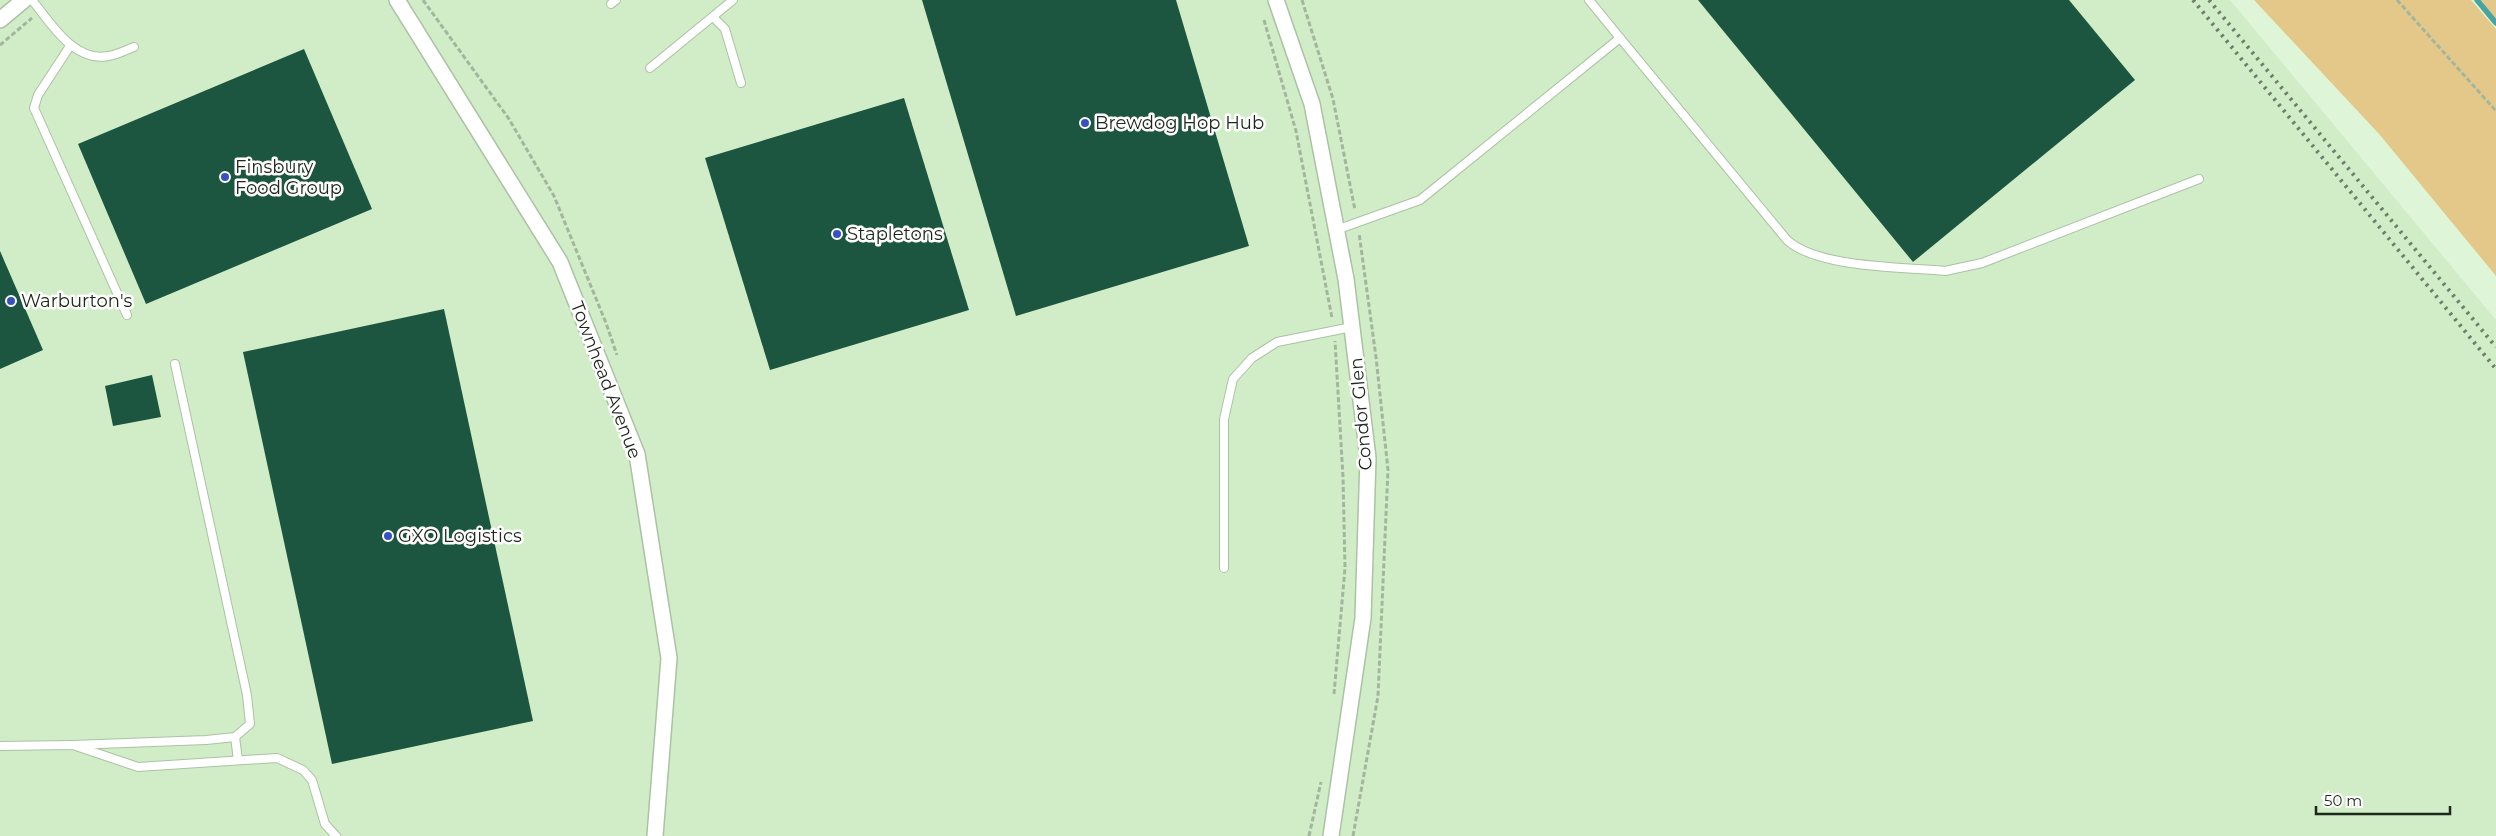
<svg xmlns="http://www.w3.org/2000/svg" width="2496" height="836" font-family="Montserrat,sans-serif">
  <style>
    .built { fill: #d0edc7 }
    .green { fill: #e3c88a }
    .lines { fill: none; stroke-linecap: round; stroke-linejoin: round }
    .stream { stroke: #48a4a0; stroke-width: 5.5 }
    .building { fill: #1c5640 }
    .lane-casing { stroke: #abc2a4; stroke-width: 10 }
    .street-casing { stroke: #abc2a4; stroke-width: 18 }
    .path { stroke: #a3b69d; stroke-width: 3; stroke-dasharray: 5 2.5; stroke-linecap: butt }
    .lane { stroke: #fff; stroke-width: 8 }
    .street { stroke: #fff; stroke-width: 15 }
    .rail { stroke: #6f7e6a; stroke-width: 4; stroke-dasharray: 2.5 5; stroke-linecap: butt }
    .poi-dot { fill: #3551c2; stroke: #fff; stroke-width: 2 }
    .labels { text-anchor: middle; stroke-width: 5; stroke-linejoin: round; paint-order: stroke }
    .poi-label { font-size: 18px; fill: #1e271b; stroke: #fff; text-anchor: start }
    .street-label { font-size: 18px; fill: #1e271b; stroke: #fff }
  </style>
  <rect width="100%" height="100%" fill="#def6d7"/>
  <!-- built -->
  <polygon class="built" points="0,0 2230,0 2496,320 2496,836 0,836"/>
  <!-- green -->
  <g class="green">
    <polygon points="2254,0 2471,0 2496,29 2496,276 2380,135"/>
    <polygon points="2474,0 2496,0 2496,26"/>
  </g>
  <g class="lines">
    <!-- stream -->
    <polyline class="stream" points="2477,0 2496,23"/>
  </g>
  <!-- building -->
  <g class="building">
    <polygon points="922,0 1176,0 1249,246 1016,316"/>
    <polygon points="1698,0 2069,0 2135,80 1913,262"/>
    <polygon points="304,49 372,209 146,304 78,144"/>
    <polygon points="904,98 969,310 770,370 705,158"/>
    <polygon points="0,251 43,350 0,369"/>
    <polygon points="444,309 533,721 332,764 243,352"/>
    <polygon points="152,375 161,417 113,426 105,386"/>
  </g>
  <g class="lines">
    <!-- lane casing -->
    <g class="lane-casing">
      <g id="lane">
        <path d="M32,0C50,22 74,63 108,56C117,55 126,50 134,47"/>
        <polyline points="611,4 616,0"/>
        <polyline points="713,17 725,29 741,83"/>
        <path d="M1620,38L1787,240C1817,268 1903,267 1945,271L1982,263L2199,179"/>
        <polyline points="70,46 38,95 34,108 127,315"/>
        <polyline points="650,68 733,0"/>
        <polyline points="1336,230 1420,200 1620,38 1589,0"/>
        <polyline points="1224,568 1224,419 1233,379 1252,358 1277,342 1352,327"/>
        <polyline points="235,737 238,760"/>
        <polyline points="73,745 206,740 235,737 250,724 247,695 175,364"/>
        <polyline points="0,746 73,745 138,767 277,758 303,770 312,780 325,824 336,836"/>
      </g>
    </g>
    <!-- street casing -->
    <g class="street-casing">
      <g id="street">
        <polyline points="397,0 560,262 637,454 669,658 655,836"/>
        <polyline points="1276,0 1312,104 1346,279 1368,458 1363,618 1331,836"/>
        <polyline points="0,20 24,0"/>
      </g>
    </g>
    <!-- path -->
    <g class="path">
      <polyline points="423,0 509,119 554,196 606,323 617,355"/>
      <polyline points="1302,0 1333,99 1355,210"/>
      <polyline points="2397,0 2496,111"/>
      <polyline points="1264,20 1296,131 1332,318"/>
      <polyline points="0,45 32,18"/>
      <polyline points="1334,694 1345,568 1343,477 1335,341"/>
      <polyline points="1309,836 1321,782"/>
      <polyline points="1353,836 1378,696 1388,470 1376,357 1359,233"/>
    </g>
    <!-- lane -->
    <use href="#lane" class="lane"/>
    <!-- street -->
    <use href="#street" class="street"/>
    <!-- rail -->
    <g class="rail">
      <polyline points="2193,0 2496,369"/>
      <polyline points="2209,0 2496,347"/>
    </g>
  </g>
  <!-- markers -->
  <g class="poi-dot">
    <circle cx="1085" cy="123" r="5"/>
    <circle cx="225" cy="177" r="5"/>
    <circle cx="837" cy="234" r="5"/>
    <circle cx="11" cy="301" r="5"/>
    <circle cx="388" cy="536" r="5"/>
  </g>
  <g class="labels">
    <!-- poi labels -->
    <g class="poi-label">
      <text x="1095" y="129">Brewdog Hop Hub</text>
      <text x="235" y="173">Finsbury<tspan x="235" dy="21">Food Group</tspan></text>
      <text x="847" y="240">Stapletons</text>
      <text x="21" y="307">Warburton's</text>
      <text x="398" y="542">GXO Logistics</text>
    </g>
    <!-- street labels -->
    <g class="street-label">
      <text transform="translate(606 380) rotate(69)" y="6">Townhead Avenue</text>
      <text transform="translate(1361 414) rotate(-95)" y="6">Condor Glen</text>
    </g>
  </g>
  <!-- scale -->
  <path d="M2316 806v8h134v-8" fill="none" stroke="#1e271b" stroke-width="2.5"/>
  <text x="2324" y="806" font-size="15" fill="#1e271b" stroke="#ffffff" stroke-width="4" paint-order="stroke">50 m</text>
</svg>
